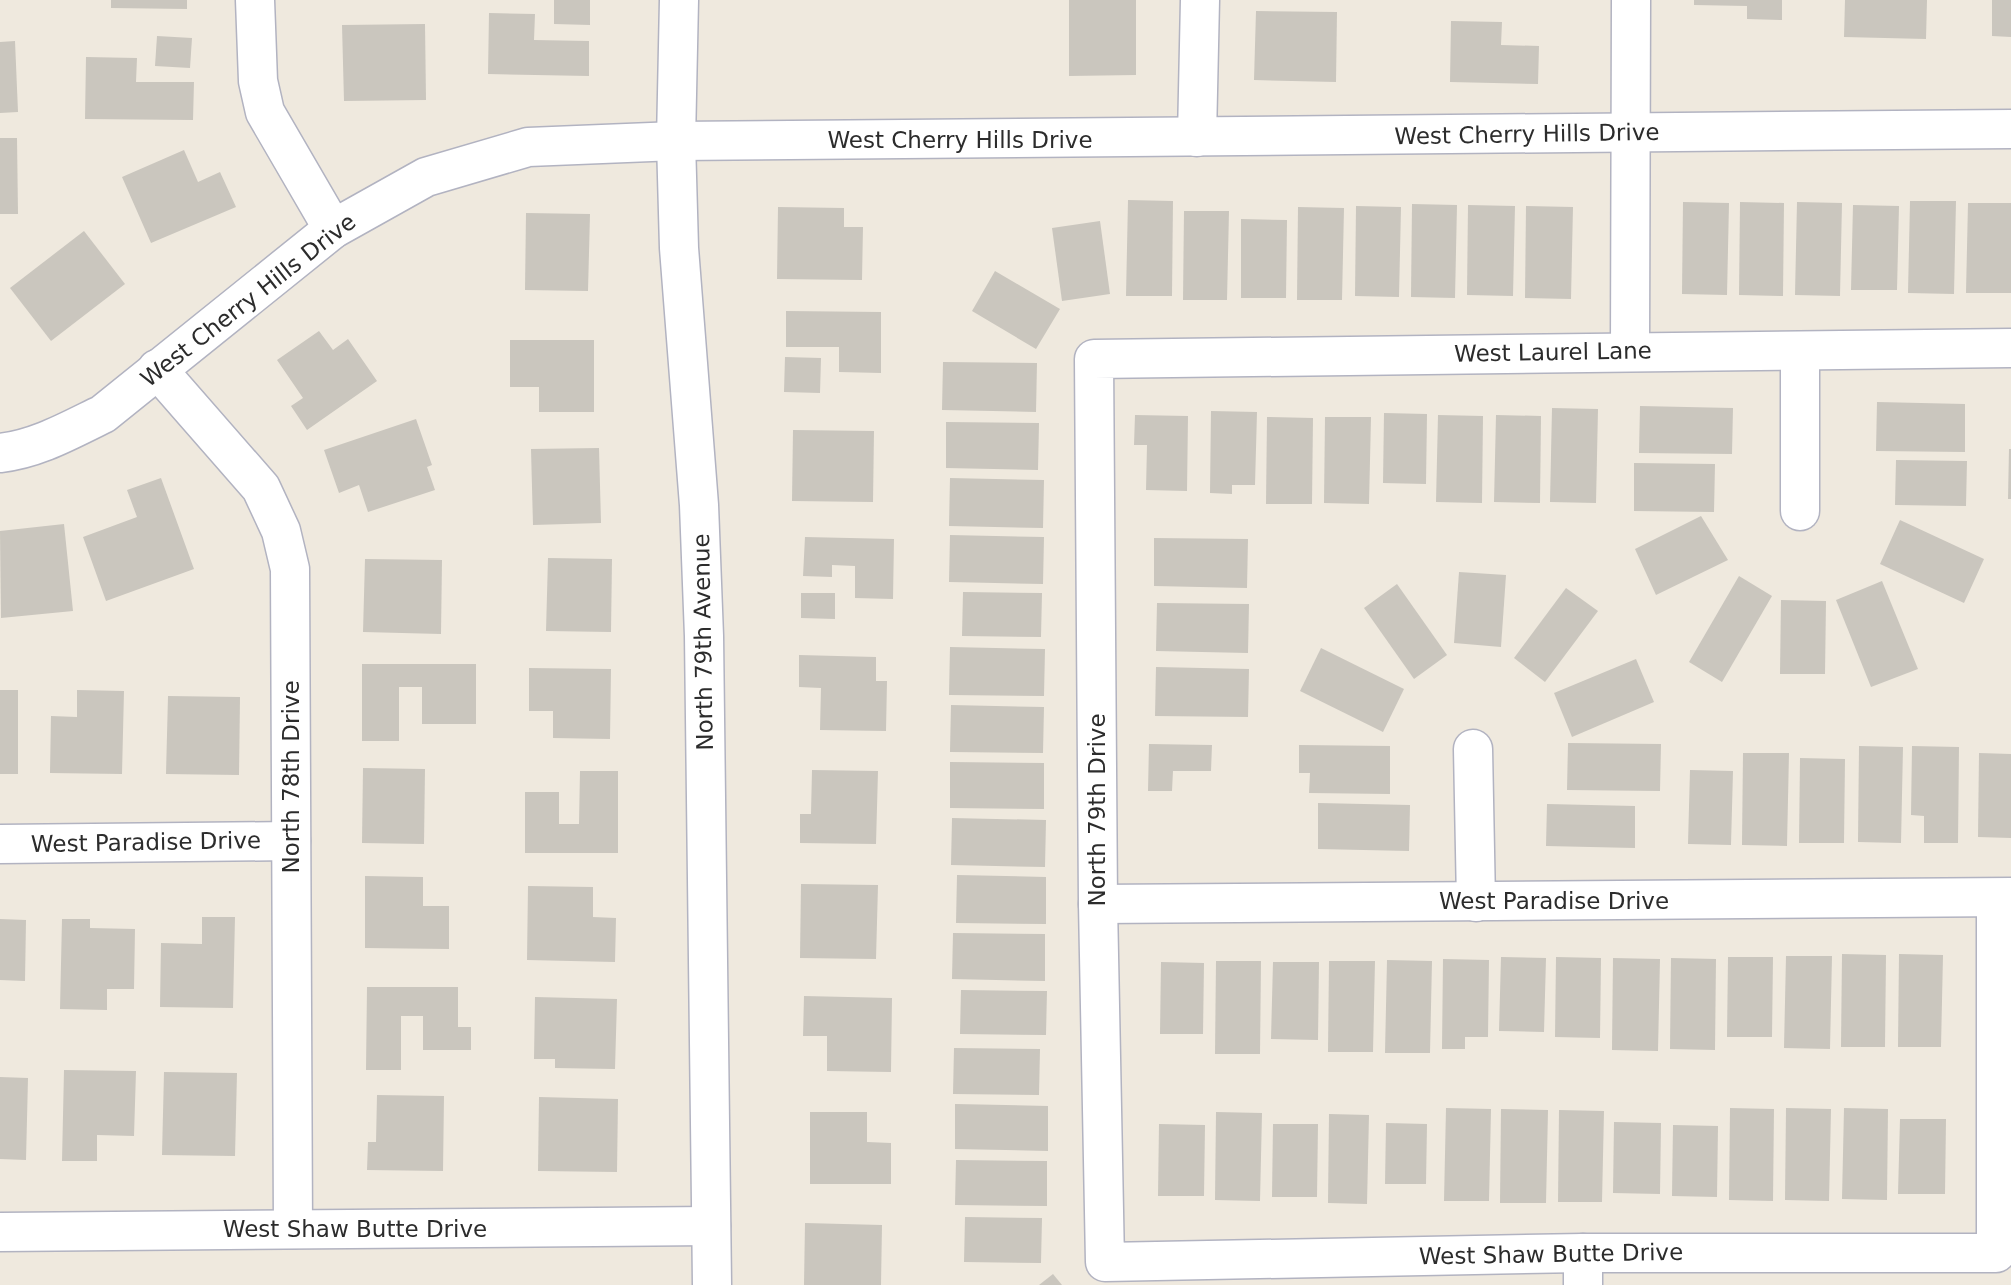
<svg xmlns="http://www.w3.org/2000/svg" width="2011" height="1285" font-family="'DejaVu Sans',sans-serif">
  <style>
    .building { fill: #cac6be }
    .lines { fill: none; stroke-linecap: round; stroke-linejoin: round }
    .minor-casing { stroke: #b2b3c1; stroke-width: 41 }
    .minor { stroke: #fff; stroke-width: 38 }
    .labels { text-anchor: middle; stroke-width: 5; stroke-linejoin: round; paint-order: stroke }
    .street-label { font-size: 23px; fill: #2c2c2c; stroke: #fff }
  </style>
  <rect width="100%" height="100%" fill="#efe9de"/>
  <!-- building -->
  <g class="building">
    <polygon points="111,0 187,0 187,9 111,8"/>
    <polygon points="554,0 590,0 590,25 554,24"/>
    <polygon points="1069,0 1136,0 1136,75 1069,76"/>
    <polygon points="1694,0 1782,0 1782,20 1747,19 1747,6 1694,5"/>
    <polygon points="1845,0 1927,0 1926,39 1844,37"/>
    <polygon points="1992,0 2011,0 2011,37 1992,36"/>
    <polygon points="1256,11 1337,12 1336,82 1254,80"/>
    <polygon points="489,13 535,14 534,40 589,41 589,76 488,74"/>
    <polygon points="1451,21 1502,22 1501,45 1539,46 1538,84 1450,82"/>
    <polygon points="425,24 426,100 344,101 342,25"/>
    <polygon points="157,36 192,38 190,68 155,66"/>
    <polygon points="15,41 18,112 0,113 0,42"/>
    <polygon points="86,57 137,58 136,82 194,82 193,120 85,119"/>
    <polygon points="0,138 17,138 18,214 0,214"/>
    <polygon points="184,150 198,182 220,172 236,207 151,243 122,177"/>
    <polygon points="1128,200 1173,201 1172,296 1126,296"/>
    <polygon points="1910,201 1956,201 1954,294 1908,293"/>
    <polygon points="1683,202 1729,203 1727,295 1682,294"/>
    <polygon points="1740,202 1784,203 1783,296 1739,295"/>
    <polygon points="1797,202 1842,203 1840,296 1795,295"/>
    <polygon points="1968,203 2011,203 2011,293 1966,293"/>
    <polygon points="1412,204 1457,205 1455,298 1411,297"/>
    <polygon points="1468,205 1515,206 1513,296 1467,295"/>
    <polygon points="1853,205 1899,206 1897,290 1851,290"/>
    <polygon points="1356,206 1401,207 1399,297 1355,296"/>
    <polygon points="1526,206 1573,207 1571,299 1525,298"/>
    <polygon points="778,207 844,208 844,227 863,227 862,280 777,279"/>
    <polygon points="1298,207 1344,208 1342,300 1297,300"/>
    <polygon points="1184,211 1229,211 1227,300 1183,300"/>
    <polygon points="526,213 590,214 588,291 525,290"/>
    <polygon points="1241,219 1287,220 1286,298 1241,298"/>
    <polygon points="1100,221 1110,294 1062,301 1052,228"/>
    <polygon points="84,231 125,284 51,341 10,288"/>
    <polygon points="995,271 1060,309 1036,349 972,311"/>
    <polygon points="786,311 881,312 881,373 839,372 839,347 786,347"/>
    <polygon points="319,331 333,350 348,339 377,381 307,430 291,406 303,398 277,360"/>
    <polygon points="510,340 594,340 594,412 539,412 539,387 510,387"/>
    <polygon points="785,357 821,358 820,393 784,392"/>
    <polygon points="943,362 1037,363 1036,412 942,410"/>
    <polygon points="1877,402 1965,404 1965,452 1876,451"/>
    <polygon points="1640,406 1733,408 1732,454 1639,453"/>
    <polygon points="1552,408 1598,409 1596,503 1550,502"/>
    <polygon points="1211,411 1257,412 1255,485 1232,485 1232,494 1210,493"/>
    <polygon points="1384,413 1427,414 1426,484 1383,483"/>
    <polygon points="1135,415 1188,416 1187,491 1146,490 1147,445 1134,445"/>
    <polygon points="1438,415 1483,416 1482,503 1436,502"/>
    <polygon points="1496,415 1541,416 1540,503 1494,502"/>
    <polygon points="1267,417 1313,418 1312,504 1266,504"/>
    <polygon points="1325,417 1371,417 1369,504 1324,503"/>
    <polygon points="416,419 432,465 427,467 435,490 368,512 359,485 339,493 324,450"/>
    <polygon points="946,422 1039,423 1038,470 946,468"/>
    <polygon points="793,430 874,431 873,502 792,501"/>
    <polygon points="599,448 601,523 533,525 531,449"/>
    <polygon points="2009,449 2011,449 2011,499 2008,499"/>
    <polygon points="1896,460 1967,461 1966,506 1895,505"/>
    <polygon points="1634,463 1715,464 1714,512 1634,511"/>
    <polygon points="161,478 194,569 106,601 83,537 137,517 127,490"/>
    <polygon points="950,478 1044,480 1043,528 949,526"/>
    <polygon points="1701,516 1728,560 1656,595 1635,549"/>
    <polygon points="1900,520 1984,559 1964,603 1880,564"/>
    <polygon points="64,524 73,611 1,618 0,531"/>
    <polygon points="950,535 1044,537 1043,584 949,582"/>
    <polygon points="805,537 894,539 893,599 855,598 855,566 832,565 832,577 803,576"/>
    <polygon points="1154,538 1248,539 1247,588 1154,586"/>
    <polygon points="548,558 612,559 611,632 546,631"/>
    <polygon points="365,559 442,560 441,634 363,632"/>
    <polygon points="1459,572 1506,575 1501,647 1454,643"/>
    <polygon points="1739,576 1772,596 1722,682 1689,662"/>
    <polygon points="1882,581 1918,669 1871,687 1836,600"/>
    <polygon points="1397,584 1447,655 1414,679 1364,608"/>
    <polygon points="1566,588 1598,611 1545,682 1514,658"/>
    <polygon points="963,592 1042,593 1041,637 962,636"/>
    <polygon points="801,593 835,593 835,619 801,618"/>
    <polygon points="1781,600 1826,601 1825,674 1780,674"/>
    <polygon points="1157,603 1249,604 1248,653 1156,651"/>
    <polygon points="950,647 1045,649 1044,696 949,695"/>
    <polygon points="1321,648 1404,689 1383,732 1300,691"/>
    <polygon points="799,655 876,657 876,681 887,681 886,731 820,730 821,688 799,687"/>
    <polygon points="1636,659 1654,702 1572,737 1554,693"/>
    <polygon points="362,664 476,664 476,724 422,724 422,687 399,687 399,741 362,741"/>
    <polygon points="1156,667 1249,669 1248,717 1155,716"/>
    <polygon points="529,668 611,669 610,739 553,738 553,711 529,711"/>
    <rect x="0" y="690" width="18" height="84"/>
    <polygon points="77,690 124,691 122,774 50,773 51,716 77,717"/>
    <polygon points="168,696 240,697 239,775 166,774"/>
    <polygon points="951,705 1044,707 1043,753 950,752"/>
    <polygon points="1568,743 1661,744 1660,791 1567,790"/>
    <polygon points="1149,744 1212,745 1211,771 1173,771 1172,791 1148,791"/>
    <polygon points="1299,745 1390,746 1390,794 1309,793 1310,773 1299,773"/>
    <polygon points="1859,746 1903,747 1901,843 1858,842"/>
    <polygon points="1912,746 1959,747 1958,843 1924,843 1924,816 1911,815"/>
    <polygon points="1743,753 1789,753 1787,846 1742,845"/>
    <polygon points="1979,753 2011,754 2011,838 1978,837"/>
    <polygon points="1800,758 1845,759 1844,843 1799,843"/>
    <polygon points="950,762 1044,763 1044,809 950,808"/>
    <polygon points="363,768 425,769 424,844 362,843"/>
    <polygon points="812,770 878,771 876,844 800,843 800,814 811,814"/>
    <polygon points="1690,770 1733,771 1731,845 1688,844"/>
    <polygon points="580,771 618,771 618,853 525,853 525,792 559,792 559,824 579,824"/>
    <polygon points="1318,803 1410,805 1409,851 1318,849"/>
    <polygon points="1547,804 1635,806 1635,848 1546,846"/>
    <polygon points="952,818 1046,820 1045,867 951,865"/>
    <polygon points="957,875 1046,877 1046,924 956,923"/>
    <polygon points="365,876 423,877 423,906 449,906 449,949 365,948"/>
    <polygon points="801,884 878,885 876,959 800,958"/>
    <polygon points="528,886 593,887 593,917 616,918 615,962 527,960"/>
    <polygon points="202,917 235,917 233,1008 160,1007 161,943 202,944"/>
    <polygon points="0,919 26,920 25,981 0,980"/>
    <polygon points="62,919 90,919 90,928 135,929 134,989 107,989 107,1010 60,1009"/>
    <polygon points="953,933 1045,934 1045,981 952,979"/>
    <polygon points="1842,954 1886,955 1885,1047 1841,1047"/>
    <polygon points="1899,954 1943,955 1941,1047 1898,1047"/>
    <polygon points="1786,956 1832,956 1830,1049 1784,1048"/>
    <polygon points="1501,957 1546,958 1544,1032 1499,1031"/>
    <polygon points="1556,957 1601,958 1600,1038 1555,1037"/>
    <polygon points="1728,957 1773,957 1772,1037 1727,1037"/>
    <polygon points="1613,958 1660,959 1658,1051 1612,1050"/>
    <polygon points="1671,958 1716,959 1715,1050 1670,1049"/>
    <polygon points="1443,959 1489,960 1488,1037 1465,1037 1465,1049 1442,1049"/>
    <polygon points="1387,960 1432,961 1430,1053 1385,1053"/>
    <polygon points="1216,961 1261,961 1260,1054 1215,1054"/>
    <polygon points="1329,961 1375,961 1373,1052 1328,1052"/>
    <polygon points="1161,962 1204,963 1203,1034 1160,1034"/>
    <polygon points="1273,962 1319,962 1318,1040 1271,1039"/>
    <polygon points="367,987 458,987 458,1027 471,1027 471,1050 423,1050 423,1016 401,1016 401,1070 366,1070"/>
    <polygon points="961,990 1047,991 1046,1035 960,1034"/>
    <polygon points="804,996 892,998 891,1072 827,1071 827,1036 803,1036"/>
    <polygon points="535,997 617,999 615,1069 555,1068 555,1059 534,1059"/>
    <polygon points="954,1048 1040,1049 1039,1095 953,1094"/>
    <polygon points="64,1070 136,1071 134,1136 97,1135 97,1161 62,1161"/>
    <polygon points="164,1072 237,1073 235,1156 162,1155"/>
    <polygon points="0,1077 28,1078 26,1160 0,1159"/>
    <polygon points="377,1095 444,1096 443,1171 367,1170 368,1142 376,1142"/>
    <polygon points="539,1097 618,1099 617,1172 538,1171"/>
    <polygon points="955,1104 1048,1106 1048,1151 955,1149"/>
    <polygon points="1446,1108 1491,1109 1489,1201 1444,1201"/>
    <polygon points="1730,1108 1774,1109 1773,1201 1729,1200"/>
    <polygon points="1786,1108 1831,1109 1829,1201 1785,1200"/>
    <polygon points="1844,1108 1888,1109 1887,1200 1842,1199"/>
    <polygon points="1501,1109 1548,1110 1546,1203 1500,1203"/>
    <polygon points="1559,1110 1604,1111 1602,1202 1558,1202"/>
    <polygon points="810,1112 867,1112 867,1142 891,1143 891,1184 810,1184"/>
    <polygon points="1216,1112 1262,1113 1260,1201 1215,1200"/>
    <polygon points="1329,1114 1369,1115 1367,1204 1328,1203"/>
    <polygon points="1900,1119 1946,1119 1945,1194 1898,1194"/>
    <polygon points="1614,1122 1661,1123 1660,1194 1613,1193"/>
    <polygon points="1386,1123 1427,1124 1426,1184 1385,1184"/>
    <polygon points="1159,1124 1205,1125 1204,1196 1158,1196"/>
    <polygon points="1273,1124 1318,1124 1317,1197 1272,1197"/>
    <polygon points="1673,1125 1718,1126 1717,1197 1672,1196"/>
    <polygon points="956,1160 1047,1161 1047,1206 955,1205"/>
    <polygon points="965,1217 1042,1218 1041,1263 964,1262"/>
    <polygon points="805,1223 882,1225 881,1285 804,1285"/>
    <polygon points="1053,1274 1062,1285 1039,1285"/>
  </g>
  <g class="lines">
    <!-- minor casing -->
    <g class="minor-casing">
      <g id="minor">
        <polyline points="255,0 258,81 265,112 333,229"/>
        <polyline points="679,0 676,141 679,248 699,505 704,636 712,1285"/>
        <polyline points="1197,137 1200,0"/>
        <polyline points="1630,350 1631,0"/>
        <polyline points="1800,351 1800,511"/>
        <polyline points="157,369 261,488 281,531 290,569 293,1229"/>
        <path d="M0,453C37,449 70,430 103,414L333,229L426,177L528,147L676,141L2011,129"/>
        <polyline points="1473,749 1476,902"/>
        <polyline points="0,844 291,841"/>
        <polyline points="1996,898 1996,1253 1583,1253 1105,1262 1098,904 1094,359 2011,348"/>
        <polyline points="1098,904 2011,897"/>
        <polyline points="0,1232 711,1226"/>
        <polyline points="1583,1253 1583,1285"/>
      </g>
    </g>
    <!-- minor -->
    <use href="#minor" class="minor"/>
  </g>
  <g class="labels">
    <!-- street labels -->
    <g class="street-label">
      <text transform="translate(1527 134) rotate(-1)" y="8">West Cherry Hills Drive</text>
      <text x="960" y="148">West Cherry Hills Drive</text>
      <text transform="translate(248 300) rotate(-38)" y="8">West Cherry Hills Drive</text>
      <text transform="translate(1553 352) rotate(-1)" y="8">West Laurel Lane</text>
      <text transform="translate(703 642) rotate(-91)" y="8">North 79th Avenue</text>
      <text transform="translate(291 777) rotate(-90)" y="8">North 78th Drive</text>
      <text transform="translate(1097 810) rotate(-90)" y="8">North 79th Drive</text>
      <text transform="translate(146 842) rotate(-1)" y="8">West Paradise Drive</text>
      <text x="1554" y="909">West Paradise Drive</text>
      <text x="355" y="1237">West Shaw Butte Drive</text>
      <text transform="translate(1551 1254) rotate(-1)" y="8">West Shaw Butte Drive</text>
    </g>
  </g>
</svg>
